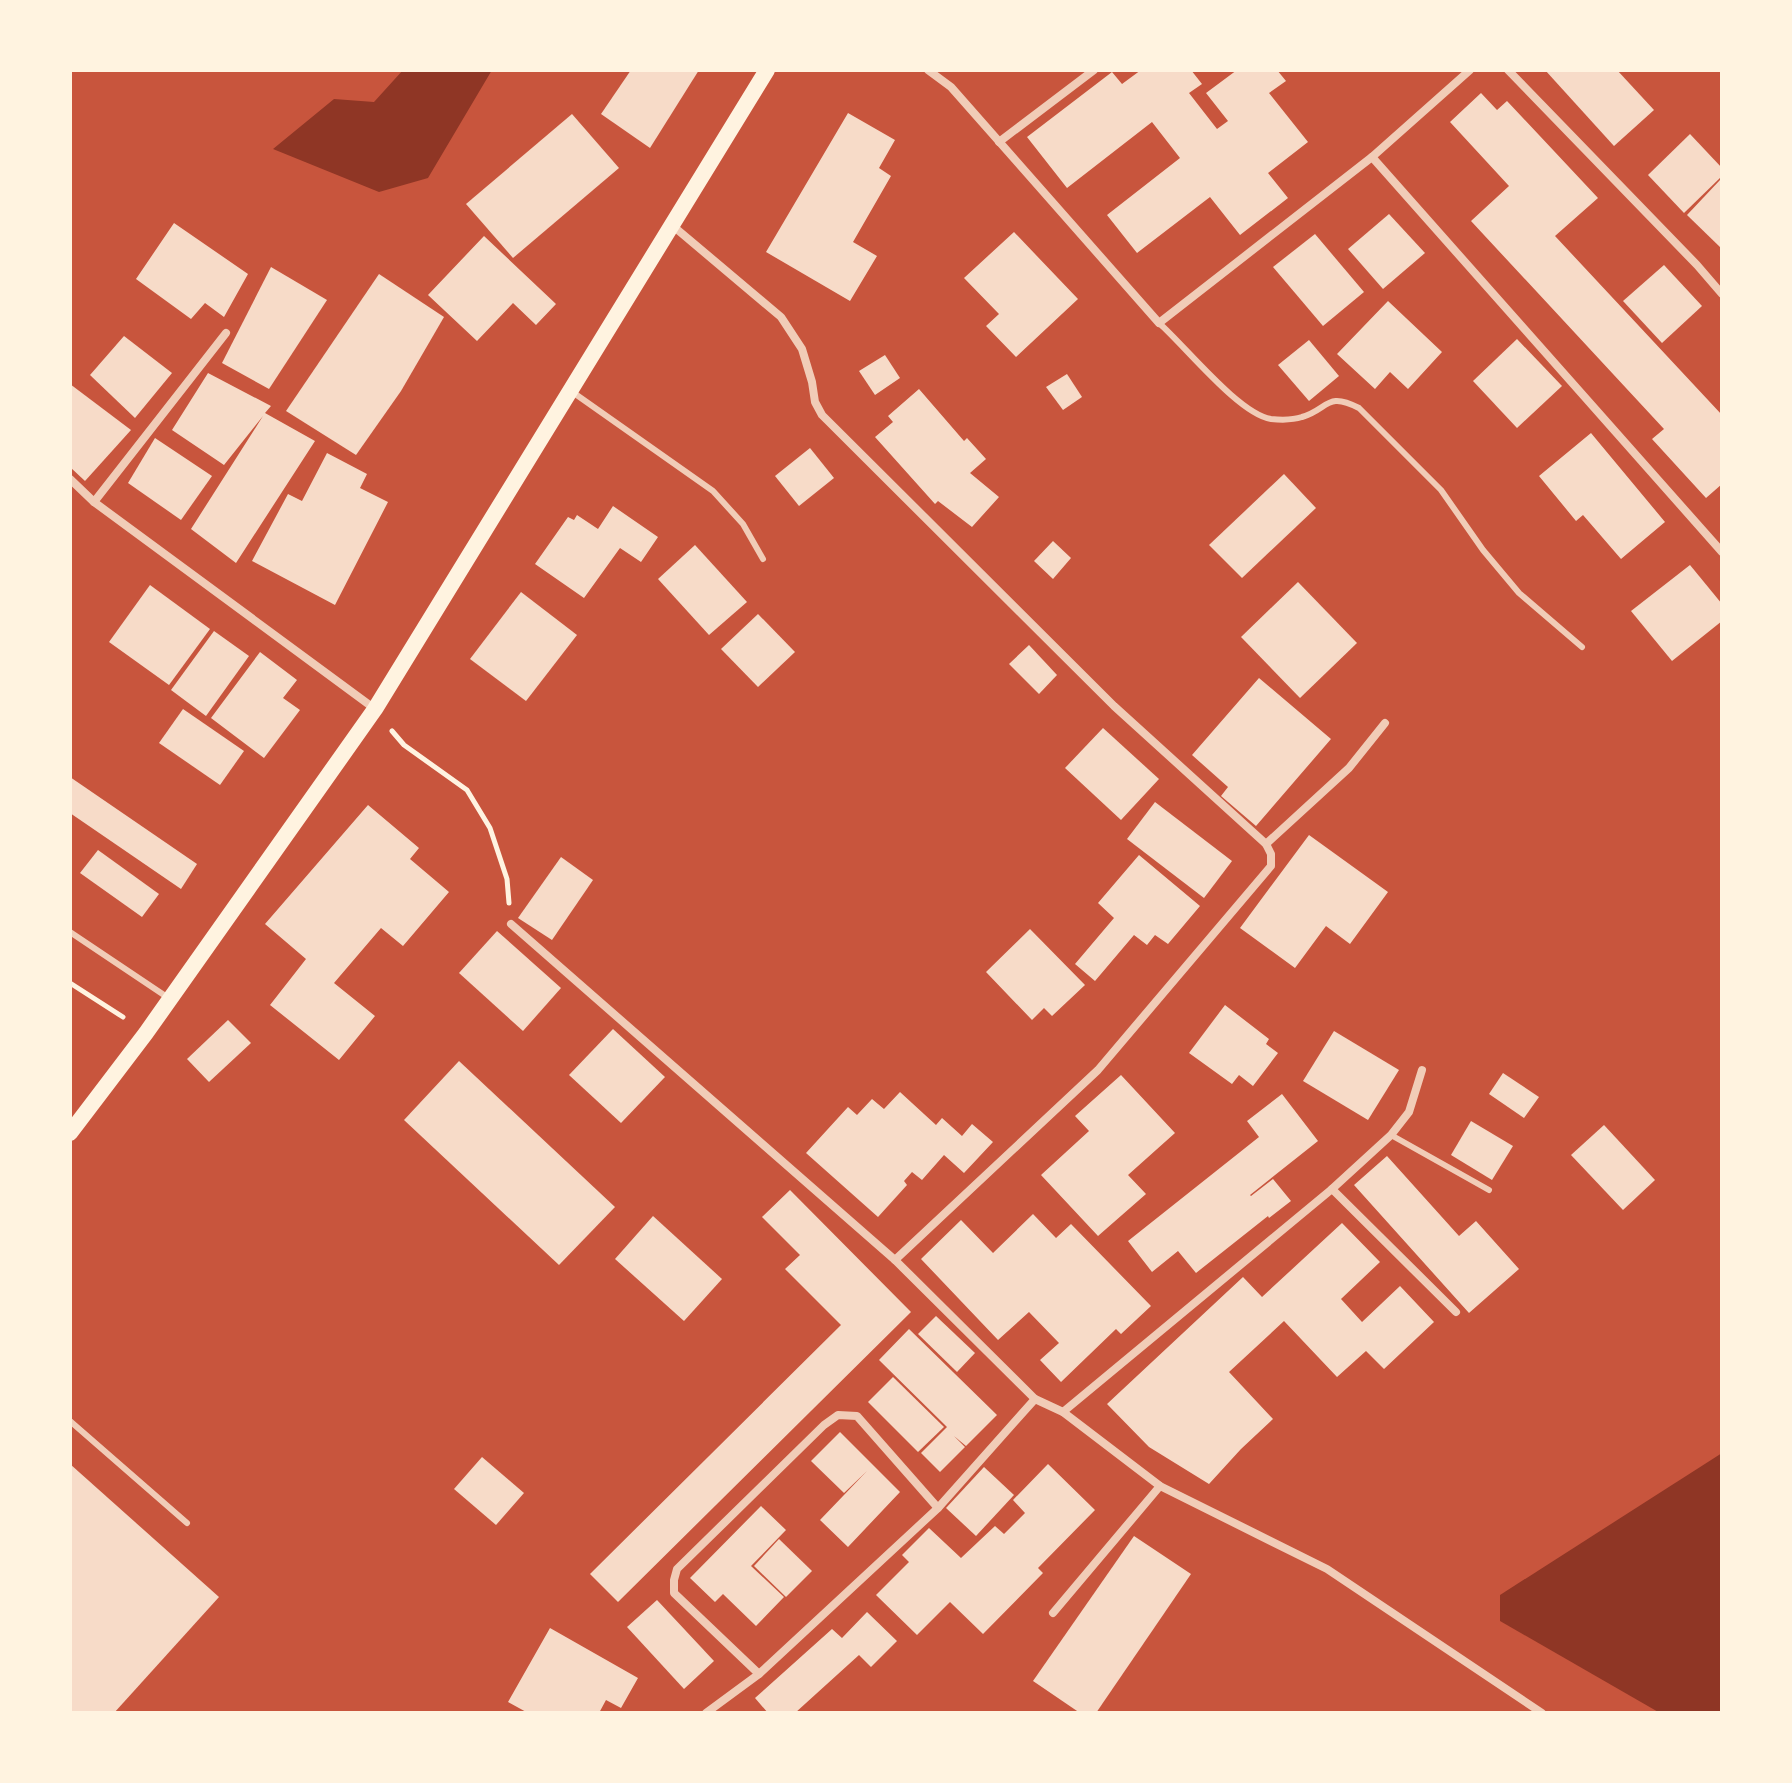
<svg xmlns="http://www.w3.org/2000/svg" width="1792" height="1783" font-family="'Titillium Web',sans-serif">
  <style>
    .water { fill: #8f3625 }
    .building { fill: #f7dbc8 }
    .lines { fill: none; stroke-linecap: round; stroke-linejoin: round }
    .path { stroke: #fff3e0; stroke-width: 5 }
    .service { stroke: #f1ccb7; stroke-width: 6 }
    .minor { stroke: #f1ccb7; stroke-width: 8 }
    .secondary { stroke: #fff3e0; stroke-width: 16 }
  </style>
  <rect width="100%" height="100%" fill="#c8553d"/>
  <!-- water -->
  <g class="water">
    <polygon points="403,70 492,70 428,178 379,192 273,149 334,99 374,102"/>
    <polygon points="1722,1453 1722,1713 1660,1713 1500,1621 1500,1595"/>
  </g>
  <!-- building -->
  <g class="building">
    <polygon points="631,70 699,70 650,148 601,114"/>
    <polygon points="1141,70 1191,70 1202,84 1189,93 1217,129 1228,121 1206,93 1237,70 1277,70 1286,81 1269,93 1308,142 1268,173 1288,198 1240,235 1210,197 1137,253 1107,215 1180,158 1152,122 1067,188 1027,137 1112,72 1122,84"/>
    <polygon points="1545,70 1617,70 1654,110 1614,146"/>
    <polygon points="1481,93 1497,110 1507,101 1598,198 1555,236 1722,415 1722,484 1706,498 1652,439 1664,429 1471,221 1509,186 1450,122"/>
    <polygon points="848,113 895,140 879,168 891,176 853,242 877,256 850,301 766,252"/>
    <polygon points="572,114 619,168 513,258 466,204"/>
    <polygon points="1690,134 1722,168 1722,176 1684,213 1648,175"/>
    <polygon points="1720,180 1722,182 1722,249 1687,215"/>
    <polygon points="1389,214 1425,253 1383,289 1348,249"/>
    <polygon points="174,223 248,274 224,317 205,303 191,319 136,279"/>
    <polygon points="1014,232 1078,299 1016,357 986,326 999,314 964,278"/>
    <polygon points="1315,234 1364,292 1323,326 1273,267"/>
    <polygon points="484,236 556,304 536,325 513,303 477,341 428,295"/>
    <polygon points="1664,265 1702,306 1662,343 1623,301"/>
    <polygon points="271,267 327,300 269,389 222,363"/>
    <polygon points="379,274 444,317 401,391 356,455 286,411"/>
    <polygon points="1388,301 1442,352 1408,389 1390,372 1375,389 1337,354"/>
    <polygon points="124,336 172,373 135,418 90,375"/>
    <polygon points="1517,339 1562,386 1517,428 1473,381"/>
    <polygon points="1309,340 1339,376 1309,401 1278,365"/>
    <polygon points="885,355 900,378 875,395 859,371"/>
    <polygon points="208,373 271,406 265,413 315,441 236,563 191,529 263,416 224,465 172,430"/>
    <polygon points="1067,374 1082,397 1063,410 1046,387"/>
    <polygon points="70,384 131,430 85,481 70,467"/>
    <polygon points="919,389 964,441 967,438 986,459 970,473 999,497 972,527 938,501 935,504 875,437 893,422 888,416"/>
    <polygon points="1591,433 1665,522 1621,559 1583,515 1576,521 1539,476"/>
    <polygon points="155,438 212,476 181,520 128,483"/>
    <polygon points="810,448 834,478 799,506 775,476"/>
    <polygon points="327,453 367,474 360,488 388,502 335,605 252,561 288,494 302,501"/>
    <polygon points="1284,474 1316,508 1242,578 1209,545"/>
    <polygon points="613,506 658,537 641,562 620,548 584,598 535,564 568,517 574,520 577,515 598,529"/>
    <polygon points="1053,541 1071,558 1053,579 1034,561"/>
    <polygon points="695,545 747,602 709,635 658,579"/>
    <polygon points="1690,565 1722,604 1722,621 1672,661 1631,611"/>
    <polygon points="1298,582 1357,643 1300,698 1241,637"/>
    <polygon points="150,585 210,629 169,685 109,642"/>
    <polygon points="521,592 577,635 526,701 470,659"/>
    <polygon points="758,614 795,652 758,687 721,649"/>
    <polygon points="214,631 249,656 206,716 171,690"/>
    <polygon points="1029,645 1057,675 1039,694 1009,664"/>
    <polygon points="260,652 297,680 283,698 300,710 264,758 211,718"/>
    <polygon points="1259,678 1331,739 1256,826 1221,796 1228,787 1192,755"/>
    <polygon points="183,709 244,751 220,785 159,743"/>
    <polygon points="1103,728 1159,779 1121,820 1065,768"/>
    <polygon points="70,777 197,864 181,889 70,813"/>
    <polygon points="1155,802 1232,861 1204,898 1127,839"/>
    <polygon points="368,805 419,848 410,859 449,892 403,946 381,928 334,983 375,1016 339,1060 270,1005 306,959 265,924"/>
    <polygon points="1309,835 1388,892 1350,944 1326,926 1295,968 1240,928"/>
    <polygon points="98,850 159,894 142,917 80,873"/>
    <polygon points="1139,855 1200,906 1168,944 1155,935 1147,945 1134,935 1095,981 1075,964 1114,918 1098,903"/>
    <polygon points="561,857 593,880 552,940 518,918"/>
    <polygon points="1030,929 1085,985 1052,1016 1044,1008 1032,1020 986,972"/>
    <polygon points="497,931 561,988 523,1031 459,973"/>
    <polygon points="1225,1005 1269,1039 1266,1044 1278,1053 1253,1086 1239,1075 1232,1084 1189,1053"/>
    <polygon points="228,1020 251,1043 209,1082 187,1059"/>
    <polygon points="613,1029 665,1077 621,1123 569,1075"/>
    <polygon points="1334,1031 1399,1070 1368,1120 1303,1081"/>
    <polygon points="459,1061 615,1207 559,1265 404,1120"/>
    <polygon points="1503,1073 1539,1097 1524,1118 1489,1094"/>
    <polygon points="1121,1075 1175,1133 1128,1175 1146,1194 1098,1236 1041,1175 1089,1131 1075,1116"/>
    <polygon points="900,1092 936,1125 942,1118 962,1136 972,1124 993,1142 964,1173 944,1155 922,1180 912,1172 904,1181 907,1185 878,1217 806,1153 848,1107 857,1115 872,1099 884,1109"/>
    <polygon points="1282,1094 1318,1141 1250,1195 1251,1196 1273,1179 1291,1201 1269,1218 1268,1216 1196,1273 1178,1251 1152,1272 1128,1241 1259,1137 1247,1121"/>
    <polygon points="1471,1121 1513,1146 1492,1180 1451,1155"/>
    <polygon points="1604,1125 1655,1180 1623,1210 1571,1155"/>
    <polygon points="1387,1156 1459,1236 1476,1221 1519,1269 1469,1313 1354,1185"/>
    <polygon points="790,1190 911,1312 618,1602 590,1574 841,1325 785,1269 800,1255 762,1217"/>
    <polygon points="1033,1214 1056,1238 1071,1224 1151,1306 1121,1334 1116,1329 1061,1382 1040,1360 1059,1343 1029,1312 998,1340 921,1259 961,1220 993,1253"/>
    <polygon points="653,1216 722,1279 684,1321 615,1259"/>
    <polygon points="1342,1223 1380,1262 1341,1299 1362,1322 1400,1286 1434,1322 1384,1369 1366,1351 1337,1377 1284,1321 1229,1372 1273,1419 1241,1449 1209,1484 1149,1447 1107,1404 1243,1277 1262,1297"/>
    <polygon points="936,1316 975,1353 957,1372 918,1334"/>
    <polygon points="909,1329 997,1415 966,1446 954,1436 965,1447 940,1472 921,1453 947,1427 879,1360"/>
    <polygon points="893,1377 944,1427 918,1452 868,1402"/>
    <polygon points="840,1432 900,1492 848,1547 820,1520 867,1471 844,1493 811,1461"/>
    <polygon points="482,1457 524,1493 496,1525 454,1489"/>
    <polygon points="70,1464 219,1597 114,1713 70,1713"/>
    <polygon points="1048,1464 1095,1510 1038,1568 1043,1573 983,1634 950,1602 917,1635 876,1595 909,1562 902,1555 929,1528 961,1558 995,1526 1004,1534 1025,1513 1013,1500"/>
    <polygon points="984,1467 1014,1495 976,1536 946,1508"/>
    <polygon points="761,1506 786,1530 751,1566 784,1597 756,1626 723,1594 715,1602 690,1578"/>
    <polygon points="1134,1536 1191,1574 1096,1713 1080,1713 1033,1681"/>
    <polygon points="779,1539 812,1571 786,1597 754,1566"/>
    <polygon points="657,1600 714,1661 684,1689 627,1627"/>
    <polygon points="867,1612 897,1641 871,1667 859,1655 795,1713 768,1713 755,1698 832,1629 842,1638"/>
    <polygon points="550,1628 638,1678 621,1708 606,1700 599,1713 528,1713 508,1702"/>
  </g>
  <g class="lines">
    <!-- path -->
    <g class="path">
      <polyline points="392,731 404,745 467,790 490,828 507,879 509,903"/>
      <polyline points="70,983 123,1017"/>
    </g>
    <!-- service -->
    <g class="service">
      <path d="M1159,323C1186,347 1239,414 1271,419C1281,420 1293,420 1302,417C1329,409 1326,391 1359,408L1441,490L1483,550L1519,593L1582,647"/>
      <polyline points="571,391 713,491 743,524 763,559"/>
      <polyline points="70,932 167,997"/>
      <polyline points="1391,1135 1489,1190"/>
      <polyline points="70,1421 187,1523"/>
    </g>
    <!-- minor -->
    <g class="minor">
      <polyline points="928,70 951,87 1159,323 1372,157 1470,70"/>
      <polyline points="1508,70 1697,265 1722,294"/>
      <polyline points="999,142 1094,70"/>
      <polyline points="1372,157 1722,552"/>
      <polyline points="673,226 781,317 802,349 812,382 815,402 822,415 1114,706 1266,844 1271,854 1271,866 1098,1070 895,1260"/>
      <polyline points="70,479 94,502 375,709"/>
      <polyline points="94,502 226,333"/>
      <polyline points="1266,844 1349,768 1385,723"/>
      <polyline points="511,924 895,1260 1035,1399 1063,1412 1160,1486 1327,1569 1542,1713"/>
      <polyline points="1332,1189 1391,1135 1409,1112 1422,1070"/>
      <polyline points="1063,1412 1332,1189 1456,1312"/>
      <polyline points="1053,1613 1160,1486"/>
      <polyline points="759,1674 674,1593 674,1580 677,1569 824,1425 838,1415 857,1416 938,1508"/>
      <polyline points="706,1713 759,1674 938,1508 1035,1399"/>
    </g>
    <!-- secondary -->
    <polyline class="secondary" points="70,1133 146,1033 375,709 767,70"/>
  </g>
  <!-- border -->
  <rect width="1792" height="1783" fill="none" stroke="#fff3e0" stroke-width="144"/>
</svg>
